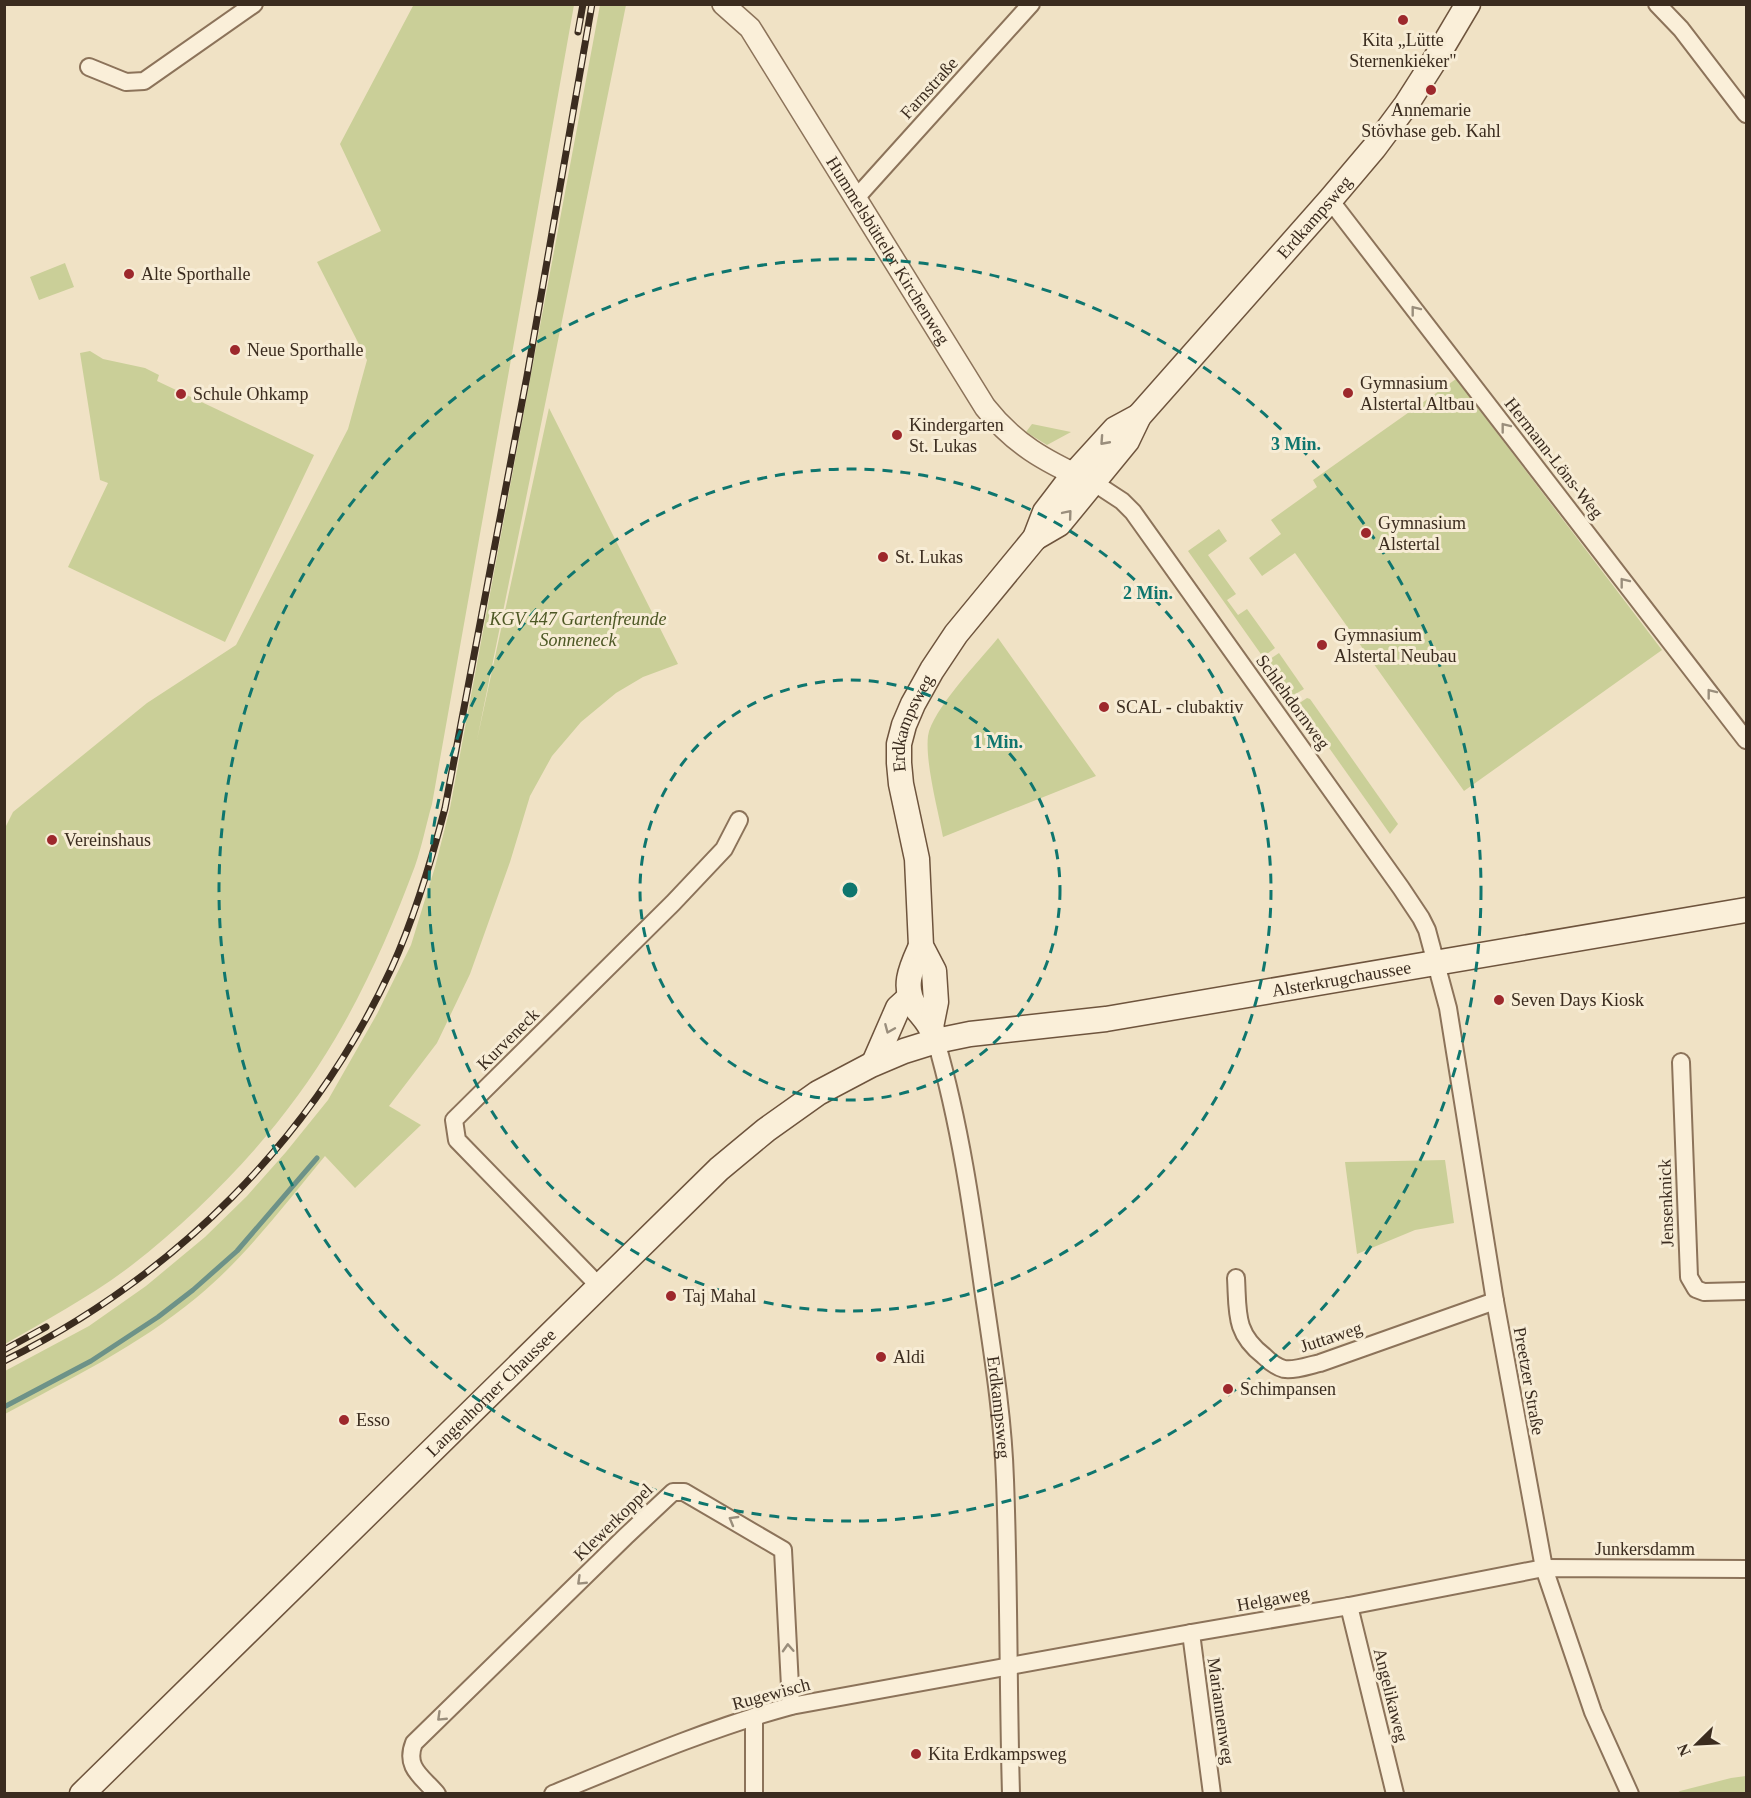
<svg xmlns="http://www.w3.org/2000/svg" width="1751" height="1798" font-family="'Times New Roman',serif">
  <style>
    .green { fill: #cacf98 }
    .lines { fill: none; stroke-linecap: round; stroke-linejoin: round }
    .stream { stroke: #6d9288; stroke-width: 5 }
    .minor-casing { stroke: #8c735a; stroke-width: 20 }
    .tertiary-casing { stroke: #8c735a; stroke-width: 24 }
    .secondary-casing { stroke: #6e543d; stroke-width: 27 }
    .minor { stroke: #faefd9; stroke-width: 16 }
    .tertiary { stroke: #faefd9; stroke-width: 21 }
    .secondary { stroke: #faefd9; stroke-width: 24 }
    .rail-casing { stroke: #3b2c1f; stroke-width: 7 }
    .rail { stroke: #f7ecd5; stroke-width: 4.5; stroke-dasharray: 14; stroke-linecap: butt }
    .oneway { stroke: #9a8e7c }
    .ring { fill: none; stroke: #0f766e; stroke-width: 3; stroke-dasharray: 10 8 }
    .poi-dot { fill: #9d282c; stroke: #f7ecd5; stroke-width: 2 }
    .labels { text-anchor: middle; stroke-width: 6; stroke-linejoin: round; paint-order: stroke }
    .poi-label { font-size: 18px; fill: #3b2c1f; stroke: #f7ecd5; text-anchor: start }
    .street-label { font-size: 18px; fill: #3b2c1f; stroke: #f7ecd5 }
    .park-label { font-size: 18px; font-style: italic; fill: #4d5825; stroke: #f7ecd5 }
    .centre { fill: #0f766e; stroke: #f7ecd5; stroke-width: 3 }
    .ring-label { font-size: 18px; text-anchor: middle; font-weight: bold; fill: #0f766e; stroke: #f7ecd5; stroke-width: 6; stroke-linejoin: round; paint-order: stroke }
  </style>
  <rect width="100%" height="100%" fill="#f0e2c5"/>
  <!-- green -->
  <g class="green">
    <path d="M414,4L574,5L432,804C426,825 422,846 415,866C393,925 367,985 335,1039C284,1126 211,1203 132,1265C93,1295 48,1319 5,1344V828L13,812L147,703L236,645L348,429L367,360L317,262L381,231L340,144Z"/>
    <path d="M600,5H626L477,740L549,408L678,664L643,677L616,693L581,722L552,756L530,796L510,862L470,974L437,1043L389,1106L421,1125L355,1188L325,1156C284,1205 246,1257 196,1298C138,1346 70,1379 5,1414V1371L89,1326L146,1286L205,1237L247,1196L286,1152L328,1100L377,1014L411,945L435,867L450,808Z"/>
    <polygon points="65,263 74,287 39,300 30,277"/>
    <polygon points="90,351 103,359 145,368 159,375 157,381 314,455 225,642 68,567 108,483 100,480 80,353"/>
    <polygon points="1456,379 1662,650 1464,791 1295,553 1262,576 1249,558 1281,534 1271,520 1317,487 1313,480"/>
    <polygon points="1032,424 1071,432 1047,445 1026,432"/>
    <polygon points="1219,529 1227,541 1208,555 1236,594 1227,600 1238,615 1247,609 1275,648 1263,657 1188,551"/>
    <path d="M998,638L1096,776L943,837C938,810 925,762 928,736C932,710 980,660 998,638Z"/>
    <polygon points="1279,653 1304,689 1292,696 1267,661"/>
    <polygon points="1307,698 1310,699 1398,824 1390,834 1298,704"/>
    <polygon points="1445,1160 1454,1223 1415,1230 1357,1254 1345,1162"/>
    <polygon points="1746,1776 1746,1793 1677,1793 1680,1791 1731,1778"/>
  </g>
  <g class="lines">
    <!-- stream -->
    <polyline class="stream" points="4,1407 91,1361 158,1317 193,1290 237,1251 317,1158"/>
    <!-- minor casing -->
    <g class="minor-casing">
      <g id="minor">
        <polyline points="1657,4 1681,29 1746,114"/>
        <polyline points="89,67 126,82 144,81 254,4"/>
        <polyline points="856,198 1031,4"/>
        <polyline points="1330,200 1746,740"/>
        <polyline points="1093,482 1122,501 1133,512 1401,888 1421,918 1427,930 1448,1008 1495,1301 1544,1568 1593,1712 1630,1794"/>
        <path id="s1" d="M936,1041C960,1124 972,1209 984,1295C993,1356 1003,1418 1005,1480C1009,1584 1008,1689 1011,1794"/>
        <polyline points="1681,1062 1689,1277 1696,1289 1704,1292 1746,1291"/>
        <path d="M1236,1278C1238,1312 1234,1333 1264,1356C1269,1361 1277,1367 1284,1369C1295,1371 1310,1365 1320,1363L1495,1301"/>
        <polyline points="599,1286 457,1140 454,1120 673,903 724,849 739,820"/>
        <polyline points="1349,1606 1395,1794"/>
        <polyline points="1191,1633 1212,1794"/>
        <polyline points="754,1717 754,1794"/>
        <path d="M437,1794C423,1777 404,1768 414,1743L626,1536L673,1492H684L783,1550L791,1706"/>
        <path d="M553,1794C631,1762 710,1728 791,1706L1191,1633L1349,1606L1544,1568L1746,1569"/>
      </g>
    </g>
    <!-- tertiary casing -->
    <g class="tertiary-casing">
      <g id="tertiary">
        <path id="s2" d="M723,4L750,28L985,407C1014,444 1045,461 1087,480"/>
      </g>
    </g>
    <!-- secondary casing -->
    <g class="secondary-casing">
      <g id="secondary">
        <path id="s3" d="M1035,538L1059,524L1127,441L1139,416L1330,200L1374,148L1406,105L1436,58L1468,4"/>
        <path d="M921,946C912,966 901,987 916,1008C923,1017 931,1024 934,1036"/>
        <path id="s4" d="M931,1027L936,1002L934,971L921,946L917,859L901,784L899,763V744L904,725L913,704L932,670L956,634L1035,538L1045,512L1055,499L1074,474L1115,429L1139,416"/>
        <polyline points="874,1063 898,1008 909,998"/>
        <path id="s5" d="M82,1794L719,1169L766,1130L818,1093L871,1065L904,1051L936,1041L970,1034L1106,1019L1746,910"/>
      </g>
    </g>
    <!-- minor -->
    <use href="#minor" class="minor"/>
    <!-- tertiary -->
    <use href="#tertiary" class="tertiary"/>
    <!-- secondary -->
    <use href="#secondary" class="secondary"/>
    <!-- rail casing -->
    <g class="rail-casing">
      <g id="rail">
        <polyline points="578,32 583,4"/>
        <polyline points="4,1350 46,1327"/>
        <path d="M4,1361C174,1277 313,1139 392,967C415,916 431,862 445,808L527,376L592,4"/>
      </g>
    </g>
    <!-- rail -->
    <use href="#rail" class="rail"/>
  </g>
  <!-- one-way arrows -->
  <defs><path id="oneway-chevron" d="M-2-3.5L2.5 0L-2 3.5" fill="none" stroke-width="1.6" stroke-linecap="round" stroke-linejoin="round" transform="scale(1.5)"/></defs>
  <g class="oneway">
    <use href="#oneway-chevron" transform="translate(1415 310) rotate(-128)"/>
    <use href="#oneway-chevron" transform="translate(1505 427) rotate(-128)"/>
    <use href="#oneway-chevron" transform="translate(1104 441) rotate(132)"/>
    <use href="#oneway-chevron" transform="translate(1068 514) rotate(-50)"/>
    <use href="#oneway-chevron" transform="translate(1624 582) rotate(-128)"/>
    <use href="#oneway-chevron" transform="translate(1711 693) rotate(-128)"/>
    <use href="#oneway-chevron" transform="translate(889 1029) rotate(113)"/>
    <use href="#oneway-chevron" transform="translate(733 1520) rotate(-150)"/>
    <use href="#oneway-chevron" transform="translate(581 1581) rotate(136)"/>
    <use href="#oneway-chevron" transform="translate(788 1648) rotate(-93)"/>
    <use href="#oneway-chevron" transform="translate(441 1717) rotate(136)"/>
  </g>
  <!-- distance rings -->
  <g class="ring">
    <circle cx="850" cy="890" r="210"/>
    <circle cx="850" cy="890" r="421"/>
    <circle cx="850" cy="890" r="631"/>
  </g>
  <!-- markers -->
  <g class="poi-dot">
    <circle cx="1403" cy="20" r="6"/>
    <circle cx="1431" cy="90" r="6"/>
    <circle cx="129" cy="274" r="6"/>
    <circle cx="235" cy="350" r="6"/>
    <circle cx="1348" cy="393" r="6"/>
    <circle cx="181" cy="394" r="6"/>
    <circle cx="897" cy="435" r="6"/>
    <circle cx="1366" cy="533" r="6"/>
    <circle cx="883" cy="557" r="6"/>
    <circle cx="1322" cy="645" r="6"/>
    <circle cx="1104" cy="707" r="6"/>
    <circle cx="52" cy="840" r="6"/>
    <circle cx="1499" cy="1000" r="6"/>
    <circle cx="671" cy="1296" r="6"/>
    <circle cx="881" cy="1357" r="6"/>
    <circle cx="1228" cy="1389" r="6"/>
    <circle cx="344" cy="1420" r="6"/>
    <circle cx="916" cy="1754" r="6"/>
  </g>
  <g class="labels">
    <!-- poi labels -->
    <g class="poi-label">
      <text x="1403" y="46" text-anchor="middle">Kita „Lütte<tspan x="1403" dy="21">Sternenkieker"</tspan></text>
      <text x="1431" y="116" text-anchor="middle">Annemarie<tspan x="1431" dy="21">Stövhase geb. Kahl</tspan></text>
      <text x="141" y="280">Alte Sporthalle</text>
      <text x="247" y="356">Neue Sporthalle</text>
      <text x="1360" y="389">Gymnasium<tspan x="1360" dy="21">Alstertal Altbau</tspan></text>
      <text x="193" y="400">Schule Ohkamp</text>
      <text x="909" y="431">Kindergarten<tspan x="909" dy="21">St. Lukas</tspan></text>
      <text x="1378" y="529">Gymnasium<tspan x="1378" dy="21">Alstertal</tspan></text>
      <text x="895" y="563">St. Lukas</text>
      <text x="1334" y="641">Gymnasium<tspan x="1334" dy="21">Alstertal Neubau</tspan></text>
      <text x="1116" y="713">SCAL - clubaktiv</text>
      <text x="64" y="846">Vereinshaus</text>
      <text x="1511" y="1006">Seven Days Kiosk</text>
      <text x="683" y="1302">Taj Mahal</text>
      <text x="893" y="1363">Aldi</text>
      <text x="1240" y="1395">Schimpansen</text>
      <text x="356" y="1426">Esso</text>
      <text x="928" y="1760">Kita Erdkampsweg</text>
    </g>
    <!-- street labels -->
    <g class="street-label">
      <text transform="translate(929 88) rotate(-48)" y="6">Farnstraße</text>
      <text dy="6" stroke="none"><textPath href="#s3" startOffset="428">Erdkampsweg</textPath></text>
      <text dy="6" stroke="none"><textPath href="#s2" startOffset="298">Hummelsbütteler Kirchenweg</textPath></text>
      <text transform="translate(1554 458) rotate(52)" y="6">Hermann-Löns-Weg</text>
      <text transform="translate(1293 702) rotate(54)" y="6">Schlehdornweg</text>
      <text dy="6" stroke="none"><textPath href="#s4" startOffset="312">Erdkampsweg</textPath></text>
      <text dy="6" stroke="none"><textPath href="#s5" startOffset="1557">Alsterkrugchaussee</textPath></text>
      <text transform="translate(508 1039) rotate(-45)" y="6">Kurveneck</text>
      <text transform="translate(1666 1203) rotate(-92)" y="6">Jensenknick</text>
      <text transform="translate(1331 1337) rotate(-18)" y="6">Juttaweg</text>
      <text transform="translate(1529 1381) rotate(80)" y="6">Preetzer Straße</text>
      <text dy="6" stroke="none"><textPath href="#s5" startOffset="573">Langenhorner Chaussee</textPath></text>
      <text dy="6" stroke="none"><textPath href="#s1" startOffset="372">Erdkampsweg</textPath></text>
      <text transform="translate(613 1522) rotate(-44)" y="6">Klewerkoppel</text>
      <text x="1645" y="1555">Junkersdamm</text>
      <text transform="translate(1273 1599) rotate(-10)" y="6">Helgaweg</text>
      <text transform="translate(771 1694) rotate(-15)" y="6">Rugewisch</text>
      <text transform="translate(1391 1695) rotate(76)" y="6">Angelikaweg</text>
      <text transform="translate(1221 1711) rotate(82)" y="6">Mariannenweg</text>
    </g>
    <!-- park labels -->
    <g class="park-label">
      <text x="578" y="625">KGV 447 Gartenfreunde<tspan x="578" dy="21">Sonneneck</tspan></text>
    </g>
  </g>
  <circle cx="850" cy="890" r="9" class="centre"/>
  <g class="ring-label">
    <text x="1296" y="450">3 Min.</text>
    <text x="1148" y="599">2 Min.</text>
    <text x="998" y="748">1 Min.</text>
  </g>
  <!-- border -->
  <rect width="1751" height="1798" fill="none" stroke="#3b2c1f" stroke-width="12"/>
  <!-- north arrow -->
  <g transform="translate(1697 1744) rotate(246)" stroke="#f7ecd5" stroke-width="4.5" paint-order="stroke">
  <path d="M0-4.5L10 22L0 15L-10 22Z" fill="#3b2c1f"/>
  <text y="-9" font-size="16" font-weight="bold" text-anchor="middle" fill="#3b2c1f">N</text>
  </g>
</svg>
